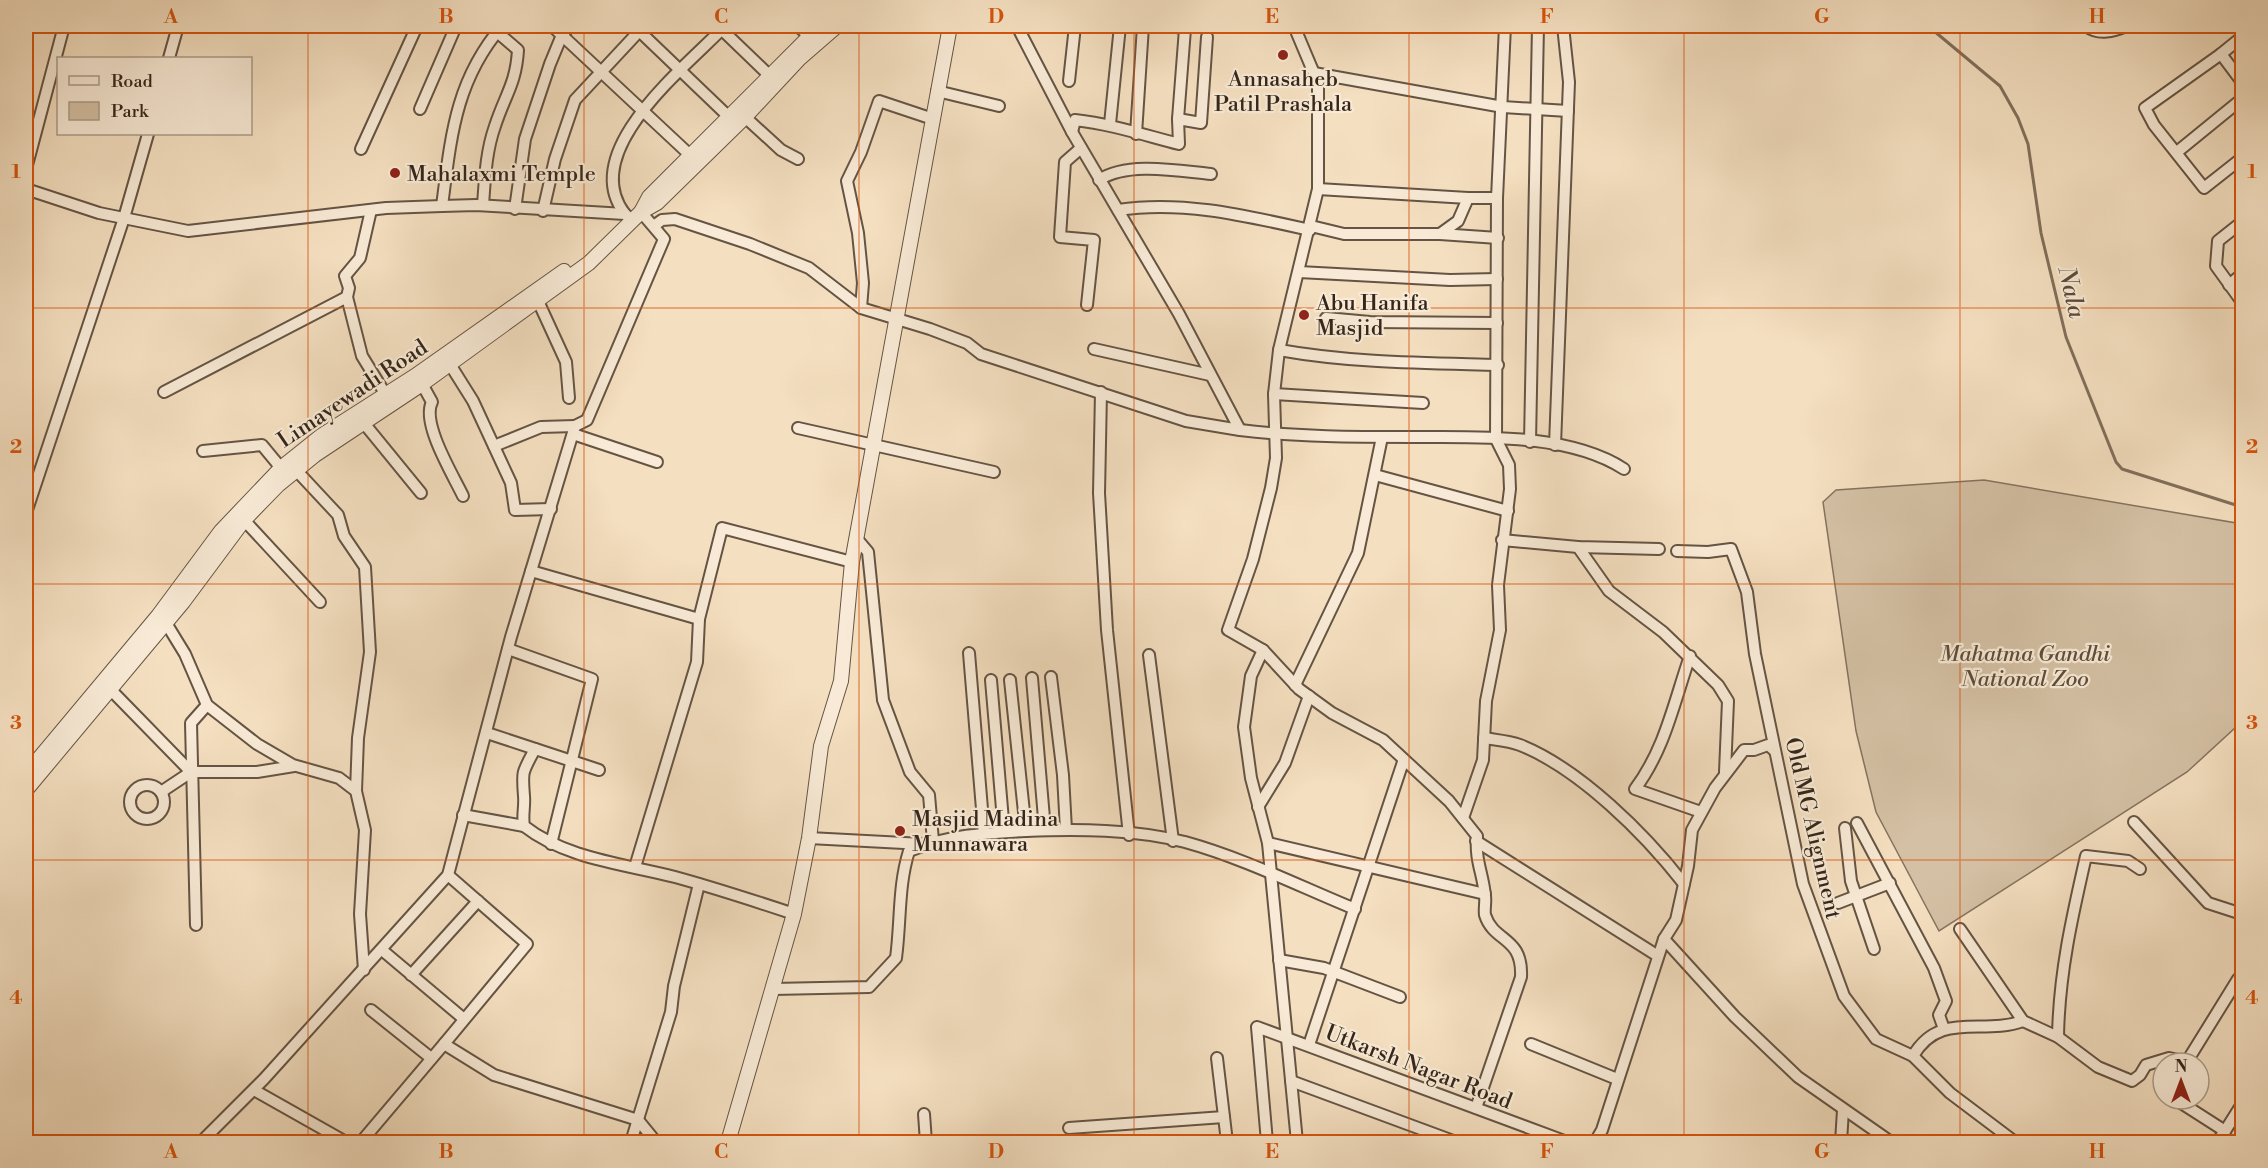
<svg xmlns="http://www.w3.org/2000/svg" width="2268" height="1168" font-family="'Libre Bodoni',serif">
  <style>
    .green { fill: #d4c0a4; stroke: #84735f; stroke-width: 1.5 }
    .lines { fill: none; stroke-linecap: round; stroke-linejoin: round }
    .stream { stroke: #816f5c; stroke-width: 3 }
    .minor-casing { stroke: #655444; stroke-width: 14 }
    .tertiary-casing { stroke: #655444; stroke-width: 16 }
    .minor { stroke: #f8ead6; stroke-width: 10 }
    .tertiary { stroke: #f8ead6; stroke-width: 14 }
    .grid { fill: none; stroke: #d6540d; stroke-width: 1.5; stroke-opacity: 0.55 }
    .poi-dot { fill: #8f2418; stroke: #f8ead6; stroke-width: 2 }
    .labels { text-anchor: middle; stroke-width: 4.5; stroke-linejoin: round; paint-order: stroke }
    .poi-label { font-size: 22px; fill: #35261a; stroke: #f8ead6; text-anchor: start }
    .street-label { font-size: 22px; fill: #35261a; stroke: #f8ead6 }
    .park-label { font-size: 22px; font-style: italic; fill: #5d4c3c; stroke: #f8ead6 }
    .water-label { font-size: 24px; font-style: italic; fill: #5b4b3b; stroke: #f8ead6 }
    .neatline { fill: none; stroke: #d6540d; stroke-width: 2 }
    .grid-label { font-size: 20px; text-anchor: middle; font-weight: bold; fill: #d6540d }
  </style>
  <rect width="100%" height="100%" fill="#f4dfc0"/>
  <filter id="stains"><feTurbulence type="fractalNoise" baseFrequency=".00333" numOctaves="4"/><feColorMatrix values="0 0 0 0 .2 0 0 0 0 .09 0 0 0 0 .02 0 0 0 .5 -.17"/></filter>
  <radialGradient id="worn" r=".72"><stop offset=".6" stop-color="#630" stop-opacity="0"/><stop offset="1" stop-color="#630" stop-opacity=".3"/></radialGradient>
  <!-- green -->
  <polygon class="green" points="1984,480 2242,524 2242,716 2236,727 2187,772 1939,931 1876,812 1856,731 1823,502 1836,490"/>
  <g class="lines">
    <!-- stream -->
    <polyline class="stream" points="1928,26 2000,86 2018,118 2028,144 2041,233 2066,337 2116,462 2122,469 2242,507"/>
    <!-- minor casing -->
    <g class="minor-casing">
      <g id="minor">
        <polyline points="552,26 690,155"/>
        <polyline points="634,26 729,117"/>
        <polyline points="718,26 769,75"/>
        <polyline points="798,26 809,36"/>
        <polyline points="1172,26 1185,29 1178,119"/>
        <path d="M1294,26L1318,83V189L1279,350L1274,394L1276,458L1271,488L1253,559L1228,630L1263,650L1299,689L1332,713L1383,740L1449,801L1477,836C1475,862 1483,873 1485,896C1486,902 1484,909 1485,915C1494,943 1523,936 1521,977L1476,1108"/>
        <path d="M2086,26C2099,36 2114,31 2127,26"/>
        <polyline points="2242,37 2221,54 2242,82"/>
        <polyline points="2221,54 2145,108 2154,125 2204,188 2242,158"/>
        <polyline points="169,58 178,26"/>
        <polyline points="1314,73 1503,107 1568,111"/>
        <polyline points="1069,81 1075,26"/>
        <polyline points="937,91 999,106"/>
        <polyline points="420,109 456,26"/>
        <polyline points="745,117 781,150 798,159"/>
        <polyline points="1110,124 1120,26"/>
        <path d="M1072,132L1075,120C1111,124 1144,135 1179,144L1178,119L1201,123L1207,37"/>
        <polyline points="1136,134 1143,26"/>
        <polyline points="1081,148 1065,162 1060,237 1094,240 1087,305"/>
        <polyline points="361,149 417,26"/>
        <polyline points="2177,152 2242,99"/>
        <polyline points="26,169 64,26"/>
        <path d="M1099,180C1128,161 1179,171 1211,174"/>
        <polyline points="26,189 99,213 188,231 386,208 442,206 476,205 625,214 632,220"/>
        <polyline points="1318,189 1468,198"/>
        <path d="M483,205C485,178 486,151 495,126C505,95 516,84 518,50L497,32"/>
        <path d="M442,206C451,137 455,81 502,26"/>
        <polyline points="515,209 525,139 550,64 562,35 570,26"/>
        <polyline points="371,210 360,258 345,276 349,288 347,297 362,356 386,395"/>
        <path d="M1118,210C1182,200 1247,216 1310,230"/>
        <polyline points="543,211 555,159 575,100 644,26"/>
        <path d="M625,214C576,151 687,66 725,26"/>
        <polyline points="2242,222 2218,241 2216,266 2242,302"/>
        <polyline points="655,225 662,220 675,219 750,244 809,268 861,308 930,329 967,343 981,354 1186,421 1240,430 1179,314 1072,132 1017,26"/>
        <polyline points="1311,226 1344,234 1440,234 1458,221 1468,198 1497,198"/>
        <polyline points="1440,234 1498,238"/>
        <polyline points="1299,272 1450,280 1497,279"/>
        <polyline points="2229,285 2242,274"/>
        <polyline points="538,301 566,362 569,398"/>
        <polyline points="861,308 863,283 858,233 847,181 861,152 879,101 933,119"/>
        <polyline points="1326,318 1370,322 1497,323"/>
        <polyline points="1094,349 1210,375"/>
        <path d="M1279,350C1352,363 1424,363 1498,365"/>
        <polyline points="446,358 473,401 511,483 515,510 551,509"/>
        <path d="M422,384L432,402C421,423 453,475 463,496"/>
        <polyline points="164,392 347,297"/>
        <polyline points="1101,392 1099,493 1107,630 1129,835"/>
        <polyline points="1274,394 1423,403"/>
        <polyline points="363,422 421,493"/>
        <polyline points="798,428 994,472"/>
        <path d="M1240,430C1297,437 1356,437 1413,437C1478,437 1569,433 1624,469"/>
        <polyline points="573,434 657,462"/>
        <polyline points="1530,442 1538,26"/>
        <polyline points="1555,445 1569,82 1563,26"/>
        <polyline points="494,446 541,427 575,426"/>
        <polyline points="203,451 262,445 281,468"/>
        <polyline points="296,470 338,515 344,536 365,567 370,652 358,738 356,791"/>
        <polyline points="1375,475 1508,511"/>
        <polyline points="26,513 124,218 148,134"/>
        <polyline points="244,520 320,602"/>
        <polyline points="857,539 868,552 883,700 910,772 929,795 933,841"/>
        <polyline points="1502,540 1578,547 1659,549"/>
        <polyline points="1578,547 1609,591 1663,632 1718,685 1728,701 1725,772"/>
        <polyline points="1677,551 1708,552 1731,549 1747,592 1755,654 1803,884 1844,996 1876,1039 1913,1056 1950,1093 2015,1142"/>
        <polyline points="531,571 699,619"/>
        <polyline points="166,623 185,654 207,705 257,744 293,765 339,778 356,791 365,830 360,914 364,970"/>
        <polyline points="508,649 592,679 551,844"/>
        <polyline points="1263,650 1251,676 1244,727 1251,778 1268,843 1297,1142"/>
        <polyline points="969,653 984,833"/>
        <polyline points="1149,655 1173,841"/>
        <path d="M1690,656C1674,702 1665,749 1635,789L1701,812"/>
        <polyline points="1051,677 1063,775 1066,830"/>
        <polyline points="1032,678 1045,830"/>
        <polyline points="991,680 1004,832"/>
        <polyline points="1010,680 1026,831"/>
        <polyline points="1295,685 1358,553 1382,437"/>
        <polyline points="111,690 191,772"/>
        <polyline points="487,733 599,770"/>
        <path d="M1484,738C1496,740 1509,741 1520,745C1580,769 1645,834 1684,884"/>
        <path d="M535,749C522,773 522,771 524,796C525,807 522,815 524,826C566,859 625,864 675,877C715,888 755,901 794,914"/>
        <polyline points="1775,751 1768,745 1754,750 1744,750 1715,788 1692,830 1688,866 1676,920 1664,939 1735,1017 1798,1077 1891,1142"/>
        <circle cx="147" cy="802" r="17"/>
        <polyline points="161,792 191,772 257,772 294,766"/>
        <polyline points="1258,807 1285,763 1309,696"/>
        <polyline points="463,815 524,826"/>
        <polyline points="1463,818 1483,760 1486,701 1500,630 1498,585 1510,489 1509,465 1496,439 1497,198 1505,26"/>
        <polyline points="2134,822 2208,903 2242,914"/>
        <polyline points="1857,823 1934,968 1946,1001 1939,1015 1944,1029"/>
        <polyline points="1845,828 1851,881 1874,949"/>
        <polyline points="809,838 923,844"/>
        <polyline points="1476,841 1658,956"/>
        <polyline points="1268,843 1485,894"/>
        <polyline points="635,867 697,662 699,619 722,528 852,562"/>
        <polyline points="448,875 527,944 444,1044 494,1075 638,1120 656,1142"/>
        <polyline points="1838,903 1890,883"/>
        <polyline points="196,925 191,723 207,705"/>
        <polyline points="1960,929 2023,1021 2058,1037 2098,1067 2132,1081 2140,1075 2146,1065 2169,1058 2187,1062"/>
        <polyline points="382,950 464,1019"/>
        <polyline points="1279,960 1324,968 1400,997"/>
        <polyline points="411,975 478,901"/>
        <path d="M773,989L869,987L896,958C901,921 898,886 909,851C948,835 984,833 1026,831C1078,829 1133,829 1185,842C1243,858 1299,886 1355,909"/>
        <polyline points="371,1010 431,1058"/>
        <path d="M2058,1037C2059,974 2072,917 2086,856L2128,861L2140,869"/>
        <polyline points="1531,1044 1617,1079"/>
        <polyline points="1309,1045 1403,762"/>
        <path d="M1913,1056C1940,1010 1982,1036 2023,1021"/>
        <polyline points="1217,1058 1227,1142"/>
        <polyline points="2186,1063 2238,979 2242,983"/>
        <polyline points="1291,1081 1456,1142"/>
        <polyline points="254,1090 346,1142"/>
        <polyline points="2175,1099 2225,1131 2217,1142"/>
        <polyline points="924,1114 926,1142"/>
        <polyline points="1069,1128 1224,1117"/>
        <polyline points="2225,1131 2242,1104"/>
        <polyline points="201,1142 264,1079 448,875 511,637 575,426 587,420 664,239 641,212"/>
        <polyline points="361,1142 444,1044"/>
        <polyline points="631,1142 671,1012 674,986 699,884"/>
        <polyline points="1267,1142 1257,1027 1567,1142"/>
        <polyline points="1595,1142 1602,1130 1664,939"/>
        <polyline points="1841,1142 1843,1110"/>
      </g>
    </g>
    <!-- tertiary casing -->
    <g class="tertiary-casing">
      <g id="tertiary">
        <polyline points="641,212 649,197 820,26"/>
        <polyline points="26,774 158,616 221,531 281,468 321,436 415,376 564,271"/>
        <polyline points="26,790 183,602 244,520 278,485 315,455 422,384 589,263 641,212 657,203 745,117 799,59 837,26"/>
        <polyline points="728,1142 794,914 809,838 821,746 841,681 852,562 950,26"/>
      </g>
    </g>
    <!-- minor -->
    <use href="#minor" class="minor"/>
    <!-- tertiary -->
    <use href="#tertiary" class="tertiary"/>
  </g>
  <!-- grid -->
  <path class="grid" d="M308,26V1142M584,26V1142M859,26V1142M1134,26V1142M1409,26V1142M1684,26V1142M1960,26V1142M26,308H2242M26,584H2242M26,860H2242"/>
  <!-- markers -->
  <g class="poi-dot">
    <circle cx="1283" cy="55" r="6"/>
    <circle cx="395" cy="173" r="6"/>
    <circle cx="1304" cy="315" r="6"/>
    <circle cx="900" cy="831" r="6"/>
  </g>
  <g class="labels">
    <!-- poi labels -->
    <g class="poi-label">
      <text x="1283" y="86" text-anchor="middle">Annasaheb<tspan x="1283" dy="25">Patil Prashala</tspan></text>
      <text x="407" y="181">Mahalaxmi Temple</text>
      <text x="1316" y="310">Abu Hanifa<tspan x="1316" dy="25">Masjid</tspan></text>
      <text x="912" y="826">Masjid Madina<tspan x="912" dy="25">Munnawara</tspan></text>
    </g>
    <!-- street labels -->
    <g class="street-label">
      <text transform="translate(352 393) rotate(-34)" y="8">Limayewadi Road</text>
      <text transform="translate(1814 828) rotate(77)" y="8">Old MG Alignment</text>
      <text transform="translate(1419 1066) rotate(21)" y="8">Utkarsh Nagar Road</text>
    </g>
    <!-- park labels -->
    <g class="park-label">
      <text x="2025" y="661">Mahatma Gandhi<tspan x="2025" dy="25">National Zoo</tspan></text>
    </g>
    <!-- water labels -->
    <g class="water-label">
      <text transform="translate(2072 292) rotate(77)" y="8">Nala</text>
    </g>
  </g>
  <!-- margin -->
  <rect width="2268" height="1168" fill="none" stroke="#f4dfc0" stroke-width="66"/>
  <!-- legend -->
  <rect x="57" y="57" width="195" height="78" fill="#f8ead6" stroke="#aa9c8b" stroke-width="1.5"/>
  <rect x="69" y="76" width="30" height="9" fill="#f8ead6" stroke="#aa9c8b" stroke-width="1.5"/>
  <text x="111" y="87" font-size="18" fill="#35261a">Road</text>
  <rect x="69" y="102" width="30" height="18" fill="#d4c0a4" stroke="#aa9c8b" stroke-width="1.5"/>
  <text x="111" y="117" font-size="18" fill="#35261a">Park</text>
  <!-- north arrow -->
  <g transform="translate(2181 1081)"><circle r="28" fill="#f8ead6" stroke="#aa9c8b" stroke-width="1.5"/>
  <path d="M0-4.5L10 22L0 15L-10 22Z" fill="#8f2418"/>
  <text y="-9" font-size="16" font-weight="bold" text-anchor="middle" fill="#35261a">N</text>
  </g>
  <rect x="33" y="33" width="2202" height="1102" class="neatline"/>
  <g class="grid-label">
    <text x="171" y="23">A</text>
    <text x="446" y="23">B</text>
    <text x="721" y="23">C</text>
    <text x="996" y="23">D</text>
    <text x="1272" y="23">E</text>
    <text x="1547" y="23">F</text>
    <text x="1822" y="23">G</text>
    <text x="2097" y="23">H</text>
    <text x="16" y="178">1</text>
    <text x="2252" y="178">1</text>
    <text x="16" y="453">2</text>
    <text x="2252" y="453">2</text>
    <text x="16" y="729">3</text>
    <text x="2252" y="729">3</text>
    <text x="16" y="1004">4</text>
    <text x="2252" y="1004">4</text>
    <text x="171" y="1158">A</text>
    <text x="446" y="1158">B</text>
    <text x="721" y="1158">C</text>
    <text x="996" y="1158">D</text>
    <text x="1272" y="1158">E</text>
    <text x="1547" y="1158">F</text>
    <text x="1822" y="1158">G</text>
    <text x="2097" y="1158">H</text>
  </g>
  <rect width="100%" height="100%" filter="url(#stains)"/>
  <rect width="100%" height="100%" fill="url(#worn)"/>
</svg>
